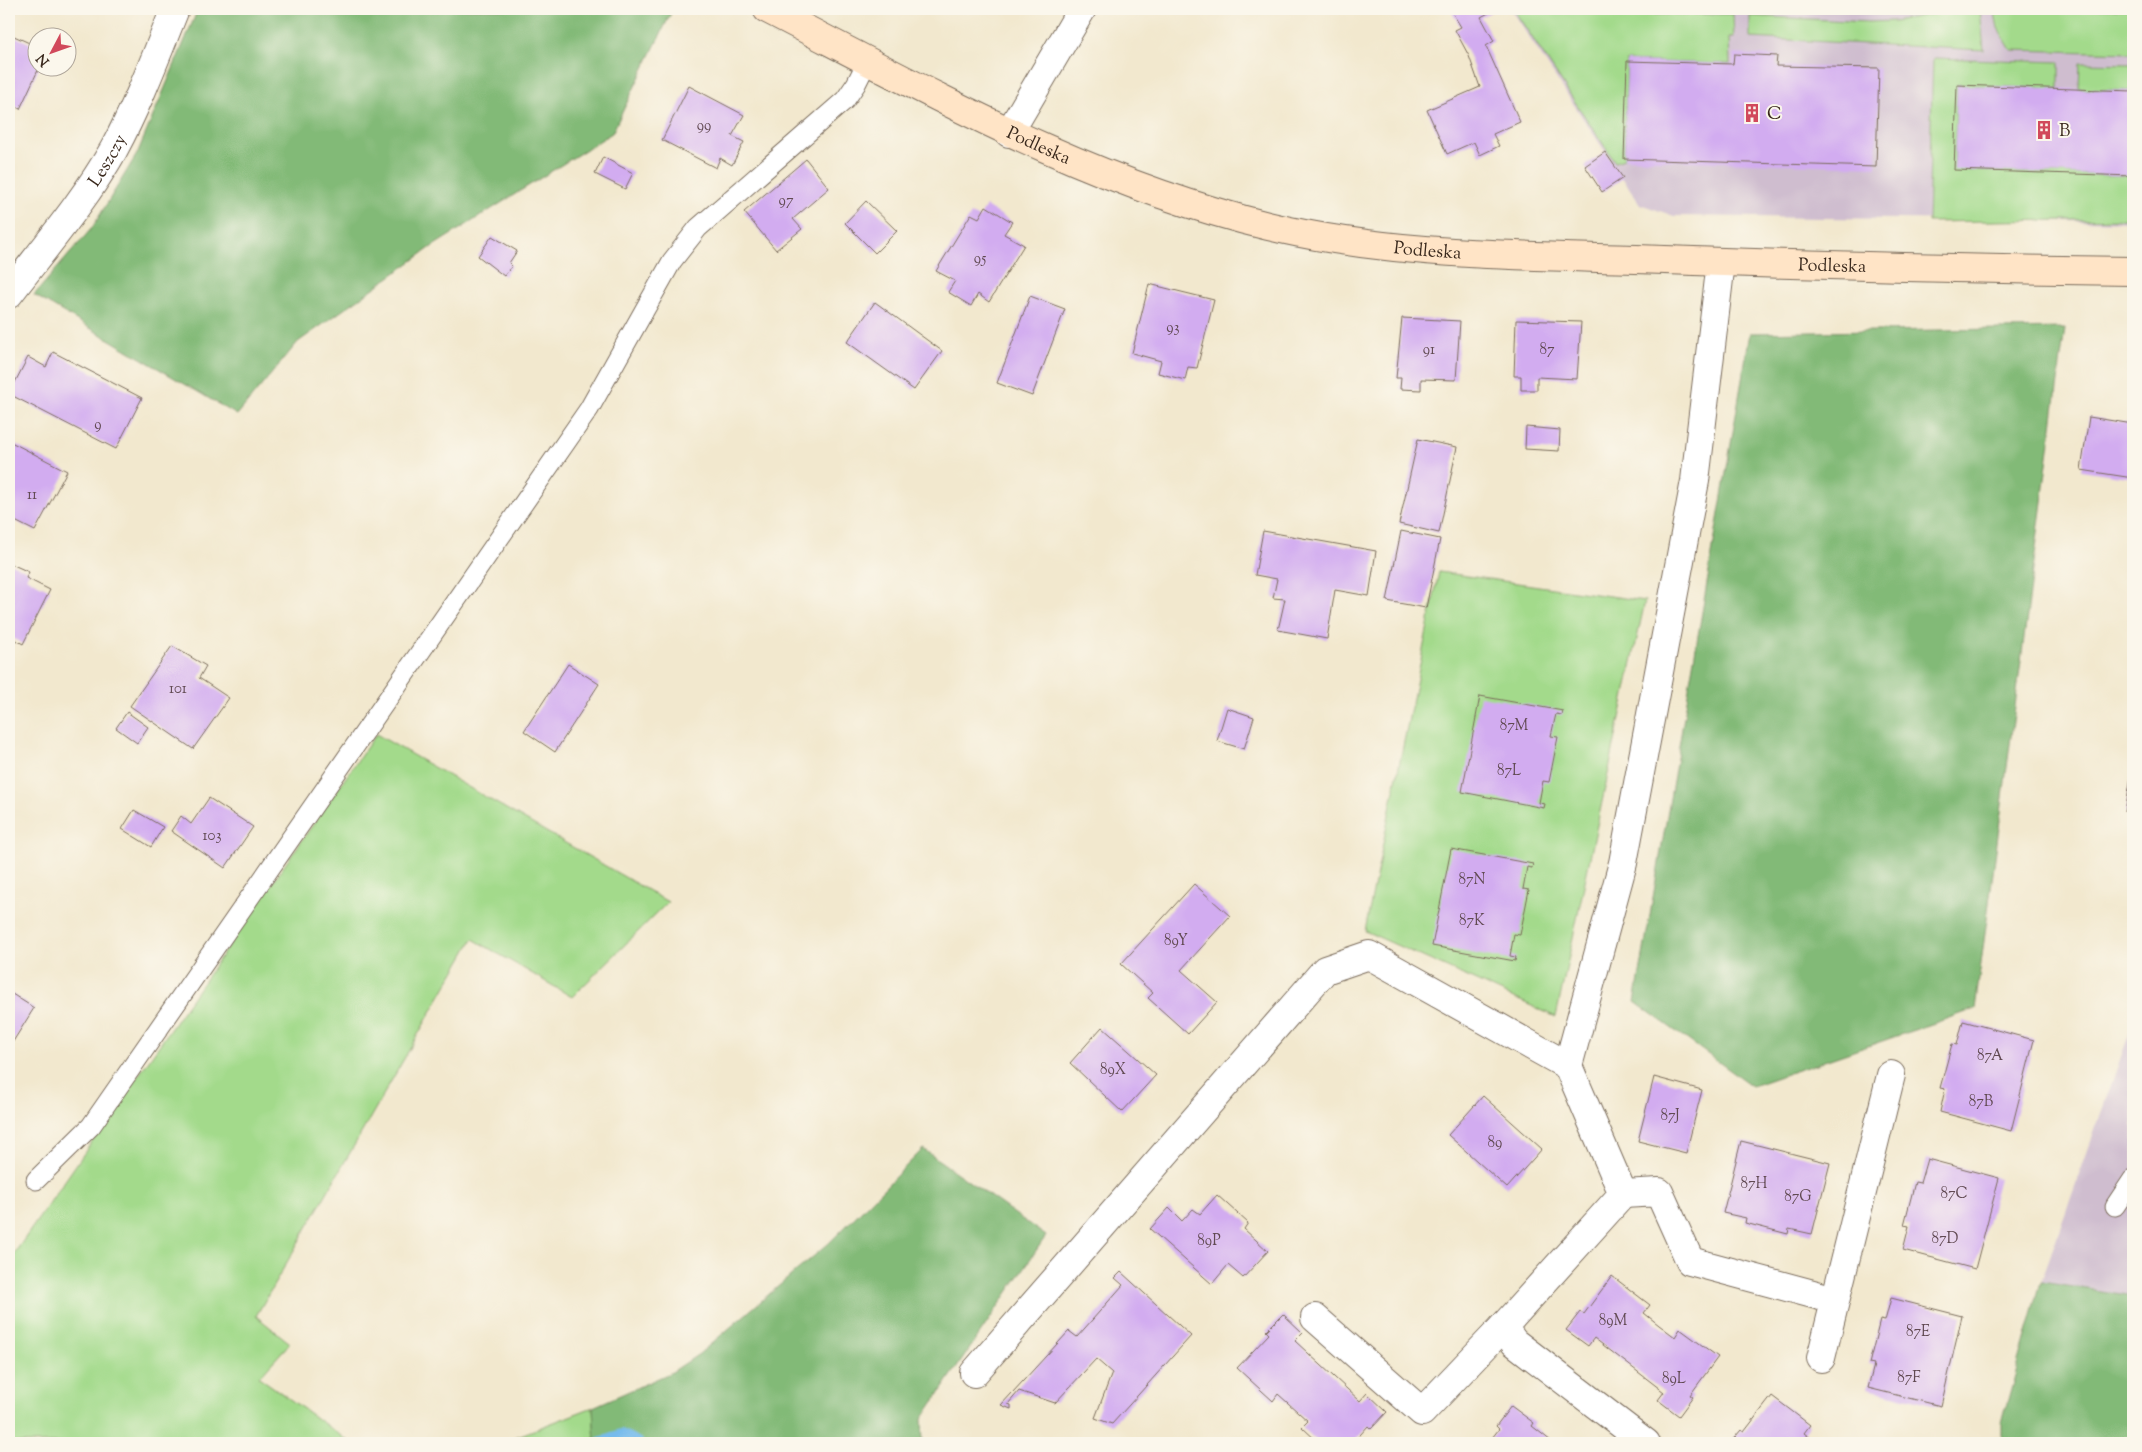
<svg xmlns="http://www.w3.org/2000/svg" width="2142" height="1452" font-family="'Sorts Mill Goudy',serif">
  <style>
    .industrial { fill: #cfbdcf }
    .green { fill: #a3da8b; stroke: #6f8254 }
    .forest { fill: #82ba77; stroke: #5e724a }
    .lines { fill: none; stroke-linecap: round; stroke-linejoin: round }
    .stream { stroke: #76bbec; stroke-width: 12 }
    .building { fill: #d2acf0 }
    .lane-casing { stroke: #7b6c5c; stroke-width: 21 }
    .street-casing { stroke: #7b6c5c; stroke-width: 30 }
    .secondary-casing { stroke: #7b6c5c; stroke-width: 30 }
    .lane { stroke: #fff; stroke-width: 19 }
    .street { stroke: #fff; stroke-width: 28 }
    .secondary { stroke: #ffe4c6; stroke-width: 28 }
    .labels { text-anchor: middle; stroke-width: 4; stroke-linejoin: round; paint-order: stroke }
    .number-label { font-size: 15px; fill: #614a52 }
    .poi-label { font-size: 18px; fill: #3b2a1e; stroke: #fbf7ec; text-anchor: start }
    .street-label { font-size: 18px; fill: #3b2a1e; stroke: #fbf7ec }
  </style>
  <rect width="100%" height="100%" fill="#fbf7ec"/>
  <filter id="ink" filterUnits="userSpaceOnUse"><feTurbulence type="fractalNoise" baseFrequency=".02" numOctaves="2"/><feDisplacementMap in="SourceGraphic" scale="10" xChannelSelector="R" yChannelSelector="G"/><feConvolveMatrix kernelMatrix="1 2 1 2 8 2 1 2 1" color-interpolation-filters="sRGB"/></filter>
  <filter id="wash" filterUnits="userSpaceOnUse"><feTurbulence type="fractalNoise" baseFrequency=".0096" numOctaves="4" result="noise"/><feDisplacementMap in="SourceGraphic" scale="20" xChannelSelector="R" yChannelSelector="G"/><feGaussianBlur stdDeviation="1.12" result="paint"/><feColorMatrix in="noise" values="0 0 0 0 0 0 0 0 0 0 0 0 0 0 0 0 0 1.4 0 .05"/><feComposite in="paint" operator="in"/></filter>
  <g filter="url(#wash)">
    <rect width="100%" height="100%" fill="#f2e8ce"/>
    <!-- industrial -->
    <g class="industrial">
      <polygon points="1510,9 2133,9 2133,222 1674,216 1640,204"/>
      <polygon points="2133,1023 2133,1296 2041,1282"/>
    </g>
    <!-- green -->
    <g class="green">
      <polygon points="1513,9 1589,9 1621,15 1733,14 1734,38 1729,38 1730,64 1627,61 1624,159 1615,162"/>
      <polygon points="1960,9 1980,9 1984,50 1750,38 1750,16 1868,22 1894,21"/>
      <polygon points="1994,9 2133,9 2133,53 2011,50 1998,28"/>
      <polygon points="1933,58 2059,62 2059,89 1957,85 1954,170 2133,176 2133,219 1928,222"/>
      <polygon points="2080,63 2133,64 2133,91 2079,89"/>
      <polygon points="1439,572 1645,601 1556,1017 1365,931"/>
      <polygon points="376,734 668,902 572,997 473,939 256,1316 290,1343 259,1377 351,1443 9,1443 9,1261"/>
      <polygon points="593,1407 595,1443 500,1443"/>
    </g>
    <!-- forest -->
    <g class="forest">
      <polygon points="198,9 673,9 612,133 433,246 298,342 237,415 34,295 92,228 137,154"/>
      <polygon points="2065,328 1975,1009 1752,1086 1635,1002 1750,333"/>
      <polygon points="923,1149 1046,1236 922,1419 923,1443 595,1443 593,1407 672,1372 699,1354 828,1244"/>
      <polygon points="2041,1282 2133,1296 2133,1443 2002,1443 2002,1422"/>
    </g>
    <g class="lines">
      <!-- stream -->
      <polyline class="stream" points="600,1443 621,1435 637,1443"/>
    </g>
    <g id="blocks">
      <!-- building -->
      <g class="building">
        <polygon points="1450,9 1496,9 1481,17 1494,41 1486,46 1520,122 1493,134 1499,146 1480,155 1474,142 1447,154 1427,110 1480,87 1469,56 1455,30 1461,27"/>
        <polygon points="14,36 38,47 39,68 20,109 9,103 9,48"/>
        <polygon points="1734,54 1777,56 1776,66 1879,68 1876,167 1624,159 1627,61 1733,64"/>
        <polygon points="1957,85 2133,91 2133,176 1954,170"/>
        <polygon points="689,86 744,115 732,136 744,142 732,165 720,158 716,168 662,140"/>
        <polygon points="1605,152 1623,178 1602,192 1585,166"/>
        <polygon points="603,157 633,173 625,189 595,174"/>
        <polygon points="806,159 829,188 793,219 802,229 776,250 744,212"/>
        <polygon points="866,201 897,231 875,253 845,223"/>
        <polygon points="986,206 1012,222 1004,234 1024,245 989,302 978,294 971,306 948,292 955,281 936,271 971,214 979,218"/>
        <polygon points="492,236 517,251 509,263 512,266 504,276 478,256"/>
        <polygon points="1149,284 1214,300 1197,368 1188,367 1185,380 1158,373 1161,361 1132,353"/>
        <polygon points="1030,296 1065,309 1032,396 997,383"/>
        <polygon points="875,302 942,351 914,390 847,342"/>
        <polygon points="1402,318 1460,321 1456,380 1421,379 1421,390 1400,389 1401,378 1396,378"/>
        <polygon points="1516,320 1581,322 1577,379 1537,377 1537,390 1521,390 1521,376 1514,376"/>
        <polygon points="53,352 142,398 116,449 9,394 28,357 46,367"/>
        <polygon points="2089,417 2133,424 2133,478 2081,470"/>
        <polygon points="1526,427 1560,430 1559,451 1525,449"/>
        <polygon points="1418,439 1457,447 1439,533 1399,524"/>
        <polygon points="9,441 67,471 35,531 9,518"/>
        <polygon points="1263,531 1376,551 1369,596 1335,590 1327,639 1278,630 1285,599 1273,598 1277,579 1255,575"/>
        <polygon points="1401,531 1440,539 1426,608 1387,601"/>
        <polygon points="9,563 29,572 26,578 50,590 23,644 9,636"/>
        <polygon points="172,646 206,666 199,678 229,698 193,749 130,706"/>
        <polygon points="568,664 599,684 555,752 524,731"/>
        <polygon points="1480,696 1563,711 1562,715 1556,714 1551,736 1558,737 1549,782 1543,781 1539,803 1545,804 1544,808 1462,792"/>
        <polygon points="1227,708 1254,717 1244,749 1217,741"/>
        <polygon points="127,712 148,727 137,743 116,728"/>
        <polygon points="2132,770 2133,770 2133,813 2125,812"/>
        <polygon points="209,798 253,827 225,868 171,831 181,816 191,824"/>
        <polygon points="134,810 163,827 151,847 122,829"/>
        <polygon points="1451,849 1533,864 1532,868 1527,867 1523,889 1529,890 1520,935 1514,934 1510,956 1516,957 1515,961 1432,946"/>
        <polygon points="1194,884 1230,916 1181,970 1217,1002 1188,1034 1148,998 1153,993 1121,964"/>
        <polygon points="9,992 34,1008 9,1048"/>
        <polygon points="1963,1021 2034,1040 2011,1131 1940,1112 1945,1089 1940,1088 1952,1044 1957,1045"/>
        <polygon points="1102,1027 1156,1075 1122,1112 1070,1063"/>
        <polygon points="1654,1077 1702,1090 1686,1153 1638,1141"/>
        <polygon points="1483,1096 1542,1149 1507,1188 1448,1135"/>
        <polygon points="1741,1141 1830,1163 1812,1234 1789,1229 1788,1234 1745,1223 1746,1218 1723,1213"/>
        <polygon points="1927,1159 1999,1178 1975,1269 1903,1250 1909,1226 1904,1225 1915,1182 1920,1183"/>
        <polygon points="1217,1195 1248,1223 1244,1229 1268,1251 1243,1278 1228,1265 1212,1284 1150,1229 1169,1208 1182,1221 1193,1209 1200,1214"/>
        <polygon points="1121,1272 1191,1336 1112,1424 1095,1418 1112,1373 1096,1359 1055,1403 1019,1391 1008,1404 1011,1405 1011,1409 1001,1405 1069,1331 1077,1337 1123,1285 1115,1278"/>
        <polygon points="1612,1276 1650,1305 1644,1313 1659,1325 1675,1337 1680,1329 1718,1357 1690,1395 1693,1397 1679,1416 1658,1400 1664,1392 1594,1338 1588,1346 1566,1330 1580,1312 1584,1314"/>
        <polygon points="1891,1298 1962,1316 1941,1406 1868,1388 1874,1365 1869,1364 1880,1320 1885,1321"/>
        <polygon points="1283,1314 1303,1333 1295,1341 1360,1401 1367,1393 1387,1412 1371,1429 1368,1426 1353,1443 1319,1443 1302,1427 1308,1421 1278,1394 1273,1401 1237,1368 1269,1334 1266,1331"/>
        <polygon points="1772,1396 1810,1425 1804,1433 1817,1443 1730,1443 1741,1430 1744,1432"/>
        <polygon points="1511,1406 1534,1423 1532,1426 1551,1441 1549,1443 1488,1443 1499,1429 1496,1426"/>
      </g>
    </g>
  </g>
  <g filter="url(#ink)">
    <use href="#blocks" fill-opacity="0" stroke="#7b6c5c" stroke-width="1"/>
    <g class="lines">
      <!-- lane casing -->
      <g class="lane-casing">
        <g id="lane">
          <polyline points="36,1180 91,1126 589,409 672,261 698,228 845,100 856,84 868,60"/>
          <polyline points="2115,1206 2133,1179"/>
        </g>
      </g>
      <!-- street casing -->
      <g class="street-casing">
        <g id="street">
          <polyline points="1009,133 1082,9"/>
          <path id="s1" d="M9,294C45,247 85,200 114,149C138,104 156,56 175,9"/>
          <polyline points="1568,1066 1623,863 1695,481 1721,262"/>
          <polyline points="1623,1194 1659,1192 1690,1261 1835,1300"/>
          <polyline points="1503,1327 1514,1342 1646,1443"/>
          <polyline points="1821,1358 1891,1075"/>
          <polyline points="974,1373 1325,970 1369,955 1568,1066 1623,1194 1503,1327 1422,1412 1315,1318"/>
        </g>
      </g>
      <!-- secondary casing -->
      <g class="secondary-casing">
        <g id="secondary">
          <path id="s2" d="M767,9C929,92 1089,183 1268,226C1388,255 1513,255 1636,259C1801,265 1967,269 2133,271"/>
        </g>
      </g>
      <!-- lane -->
      <use href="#lane" class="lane"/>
      <!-- street -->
      <use href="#street" class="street"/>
      <!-- secondary -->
      <use href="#secondary" class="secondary"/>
    </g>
  </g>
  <!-- icons -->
  <defs>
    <g id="building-bare" transform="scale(1.5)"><path d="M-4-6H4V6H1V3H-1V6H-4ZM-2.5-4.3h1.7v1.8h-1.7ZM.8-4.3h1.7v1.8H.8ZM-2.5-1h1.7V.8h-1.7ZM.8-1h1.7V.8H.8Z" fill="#d1495b" stroke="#fbf7ec" stroke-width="2.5" paint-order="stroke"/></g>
  </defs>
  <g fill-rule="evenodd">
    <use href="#building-bare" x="1752" y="113"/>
    <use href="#building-bare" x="2044" y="130"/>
  </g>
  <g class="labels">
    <!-- number labels -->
    <g class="number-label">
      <text x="704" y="130">99</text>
      <text x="786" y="205">97</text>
      <text x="980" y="263">95</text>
      <text x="1173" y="332">93</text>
      <text x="1429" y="354">91</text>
      <text x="1547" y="354">87</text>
      <text x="98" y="429">9</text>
      <text x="32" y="499">11</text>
      <text x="178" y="693">101</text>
      <text x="1514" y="730">87M</text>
      <text x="1509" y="775">87L</text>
      <text x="212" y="840">103</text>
      <text x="1472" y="884">87N</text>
      <text x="1472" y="925">87K</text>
      <text x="1176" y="945">89Y</text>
      <text x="1990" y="1060">87A</text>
      <text x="1113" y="1074">89X</text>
      <text x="1981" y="1106">87B</text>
      <text x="1670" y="1120">87J</text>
      <text x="1495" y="1147">89</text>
      <text x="1754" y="1188">87H</text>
      <text x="1954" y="1198">87C</text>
      <text x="1798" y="1201">87G</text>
      <text x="1945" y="1243">87D</text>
      <text x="1209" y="1245">89P</text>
      <text x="1613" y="1325">89M</text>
      <text x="1918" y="1336">87E</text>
      <text x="1909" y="1382">87F</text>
      <text x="1674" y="1383">89L</text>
    </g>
    <!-- poi labels -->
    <g class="poi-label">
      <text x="1767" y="119">C</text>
      <text x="2059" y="136">B</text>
    </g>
    <!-- street labels -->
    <g class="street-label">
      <text dy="6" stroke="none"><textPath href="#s2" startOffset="304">Podleska</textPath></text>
      <text dy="6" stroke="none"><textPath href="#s1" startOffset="166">Leszczy</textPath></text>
      <text dy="6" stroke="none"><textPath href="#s2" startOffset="709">Podleska</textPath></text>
      <text dy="6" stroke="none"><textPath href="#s2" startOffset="1114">Podleska</textPath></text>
    </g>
  </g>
  <!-- margin -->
  <rect width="2142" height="1452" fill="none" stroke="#fbf7ec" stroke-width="30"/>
  <!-- north arrow -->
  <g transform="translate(52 52) rotate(229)"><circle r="24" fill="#fbf7ec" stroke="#aea59a"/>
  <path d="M0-4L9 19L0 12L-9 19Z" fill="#d1495b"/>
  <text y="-8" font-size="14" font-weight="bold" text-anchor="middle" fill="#3b2a1e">N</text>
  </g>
</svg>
